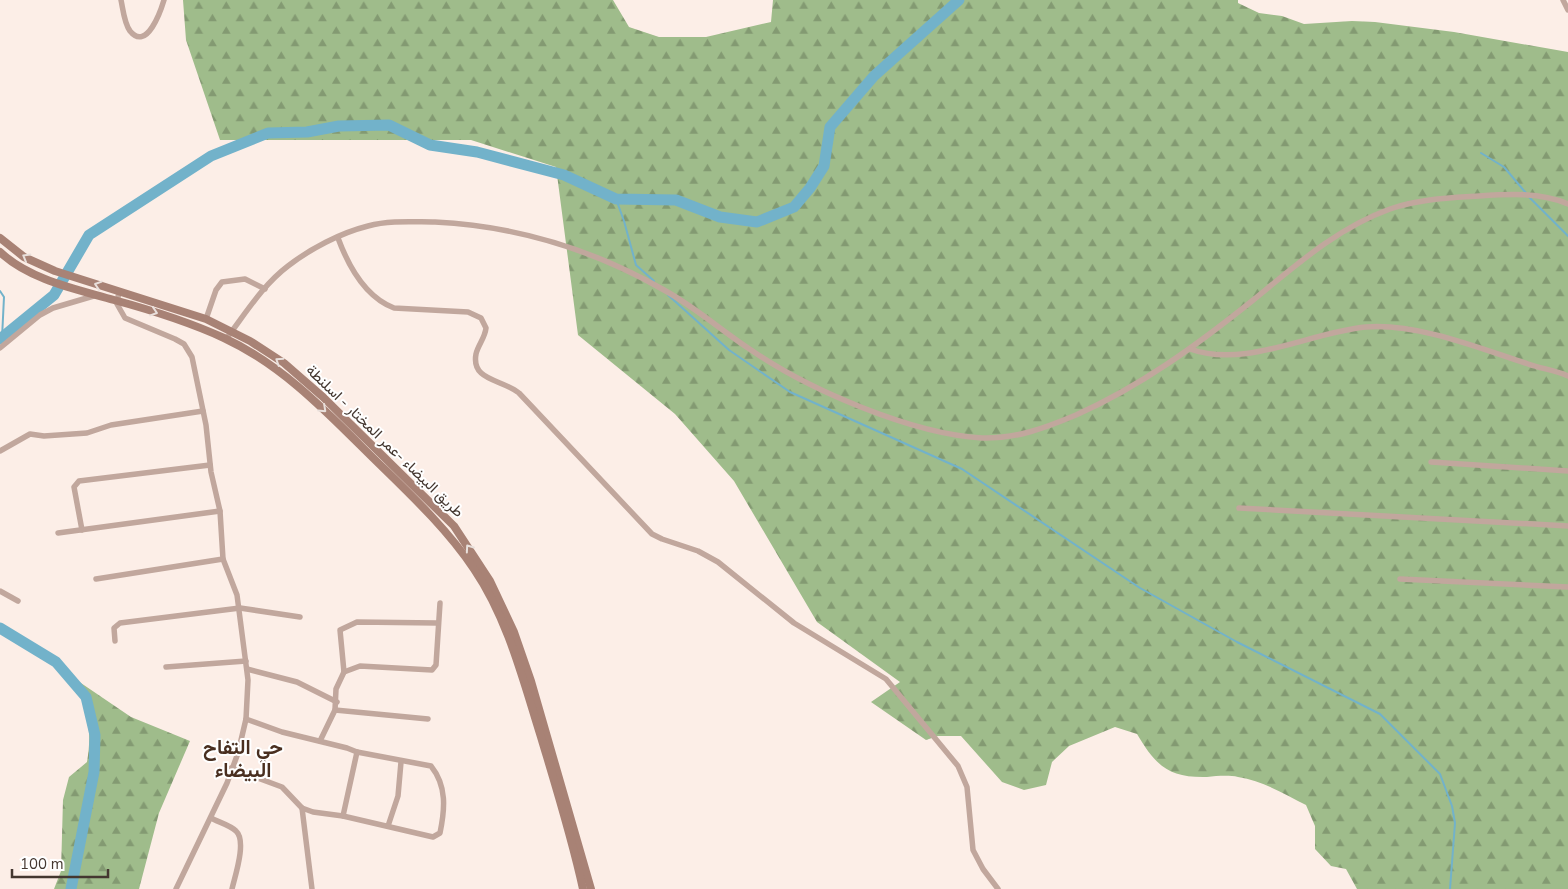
<svg xmlns="http://www.w3.org/2000/svg" width="1568" height="889" font-family="'Nunito Sans',Vazirmatn,sans-serif">
  <style>
    .forest { fill: url(#forest-firs) }
    .lines { fill: none; stroke-linecap: round; stroke-linejoin: round }
    .stream { stroke: #72b2ca; stroke-width: 2 }
    .river { stroke: #72b2ca; stroke-width: 11 }
    .minor { stroke: #c1a79d; stroke-width: 5.5 }
    .secondary { stroke: #a88275; stroke-width: 8 }
    .oneway { stroke: #e9e0dc }
    .labels { text-anchor: middle; stroke-width: 4; stroke-linejoin: round; paint-order: stroke }
    .street-label { font-size: 15px; fill: #443730; stroke: #fff }
    .district-label { font-size: 20px; font-weight: bold; fill: #492f20; stroke: #fff }
  </style>
  <defs>
    <pattern id="forest-firs" width="22" height="20" patternUnits="userSpaceOnUse" patternTransform="scale(1.25)"><rect width="22" height="20" fill="#9fbc8b"/><path d="M5 1l3.5 6h-7zM16 11l3.5 6h-7z" fill="#839a72"/></pattern>
  </defs>
  <rect width="100%" height="100%" fill="#fceee7"/>
  <!-- forest -->
  <g class="forest">
    <path d="M183,0H613L629,27L659,37H706L771,22L773,0H1238V3L1259,13L1282,16L1304,24L1352,21L1375,22L1454,32L1568,52V889H1357L1346,869L1331,866L1315,849V826L1306,805C1284,794 1263,781 1238,777C1229,775 1217,776 1207,777C1169,778 1156,766 1137,734L1115,727L1069,746L1052,762L1046,785L1024,790L1002,782L961,736H938L926,740L871,702L900,682L817,622L734,481L675,414L578,335L556,167L471,140H220L186,40Z"/>
    <path d="M75,679L131,717L190,741L159,813L139,889H54L61,871L63,800L69,777L87,762C93,727 86,711 75,679Z"/>
  </g>
  <g class="lines">
    <!-- stream -->
    <g class="stream">
      <polyline points="1481,153 1504,167 1526,193"/>
      <polyline points="1529,197 1568,236"/>
      <polyline points="616,199 624,221 636,265 654,281"/>
      <polyline points="0,291 4,297 2,338"/>
      <polyline points="668,295 729,350 790,392 962,469 1140,588 1237,642 1380,714 1440,774 1452,806 1455,823 1450,889"/>
    </g>
    <!-- river -->
    <g class="river">
      <polyline points="0,339 54,295 89,235 211,156 268,133 307,132 339,126 389,125 430,145 477,152 564,175 616,199 676,200 720,217 757,222 794,207 810,188 824,166 830,127 874,76 959,0"/>
      <polyline points="0,628 56,662 86,697 95,735 94,772 71,889"/>
    </g>
    <!-- minor -->
    <g class="minor">
      <path d="M121,0C123,9 124,23 130,31C147,52 161,10 164,0"/>
      <polyline points="1563,0 1568,10"/>
      <path d="M338,238C348,265 365,297 394,308L468,312L481,318L486,328C485,338 478,345 476,354C471,381 502,379 519,393L652,534L662,539L698,551L718,562L794,623L886,679L958,766L967,787L973,850L983,869L998,889"/>
      <polyline points="119,291 117,304 125,318 175,339 184,344 192,357 206,425 211,472 220,511 223,559 237,595 248,680 246,719 238,753 227,783 176,889"/>
      <polyline points="206,319 216,290 222,282 245,279 265,289"/>
      <path d="M229,335C247,311 264,284 288,266C310,249 340,233 368,226C390,220 413,222 435,222C517,226 594,250 664,290C695,307 722,331 751,350C809,390 912,434 982,438C1016,439 1045,428 1076,415C1141,386 1197,345 1252,301C1295,266 1337,228 1390,209C1419,199 1449,198 1479,196C1508,194 1541,192 1568,204"/>
      <polyline points="0,348 40,315 53,308 97,295"/>
      <path d="M1190,349C1246,369 1310,332 1366,327C1417,323 1479,348 1528,364C1542,369 1555,370 1568,376"/>
      <polyline points="0,451 30,434 44,436 87,433 111,425 203,411"/>
      <polyline points="1431,462 1568,471"/>
      <polyline points="1239,508 1568,526"/>
      <polyline points="82,530 74,487 79,481 210,465"/>
      <polyline points="58,533 220,511"/>
      <polyline points="96,579 223,559"/>
      <polyline points="1400,579 1568,587"/>
      <polyline points="0,591 18,601"/>
      <polyline points="115,641 114,628 120,623 240,608 300,617"/>
      <polyline points="166,667 246,661"/>
      <polyline points="247,669 297,682 337,702"/>
      <polyline points="344,672 360,666 432,670 436,665 440,603"/>
      <polyline points="335,710 428,719"/>
      <polyline points="320,741 335,710 336,689 344,672 340,630 357,622 437,623"/>
      <path d="M231,768L282,787L302,808L313,812L343,816L433,837L440,833C445,809 447,786 431,766L357,752L347,748L282,732L246,719"/>
      <polyline points="302,808 312,889"/>
      <polyline points="343,816 357,752"/>
      <path d="M211,818C218,822 230,825 236,831C247,841 235,876 232,889"/>
      <polyline points="388,826 398,796 401,762"/>
    </g>
    <!-- secondary -->
    <g class="secondary">
      <polyline points="0,238 24,257 55,271 206,319 250,341 284,363 323,397 454,526 490,581 514,632 531,681 591,889"/>
      <path d="M0,252C30,280 76,289 114,300C151,310 189,322 224,338C278,363 320,405 362,447C401,486 443,523 474,569C508,619 523,680 541,737C556,787 572,838 583,889"/>
    </g>
  </g>
  <!-- one-way arrows -->
  <defs><path id="oneway-chevron" d="M-2-3.5L2.5 0L-2 3.5" fill="none" stroke-width="1.6" stroke-linecap="round" stroke-linejoin="round" transform="scale(1.25)"/></defs>
  <g class="oneway">
    <use href="#oneway-chevron" transform="translate(26 257) rotate(-150)"/>
    <use href="#oneway-chevron" transform="translate(98 285) rotate(-162)"/>
    <use href="#oneway-chevron" transform="translate(154 312) rotate(18)"/>
    <use href="#oneway-chevron" transform="translate(279 361) rotate(-147)"/>
    <use href="#oneway-chevron" transform="translate(323 409) rotate(43)"/>
    <use href="#oneway-chevron" transform="translate(469 548) rotate(-125)"/>
  </g>
  <g class="labels">
    <!-- street labels -->
    <g class="street-label">
      <text transform="translate(385 441) rotate(44)" y="5">طريق البيضاء -عمر المختار - اسلنطة</text>
    </g>
    <!-- district labels -->
    <g class="district-label">
      <text x="243" y="754">حي التفاح<tspan x="243" dy="23">البيضاء</tspan></text>
    </g>
  </g>
  <!-- scale -->
  <path d="M12 869v8h96v-8" fill="none" stroke="#443730" stroke-width="2.5"/>
  <text x="20" y="869" font-size="15" fill="#443730" stroke="#ffffff" stroke-width="4" paint-order="stroke">100 m</text>
</svg>
